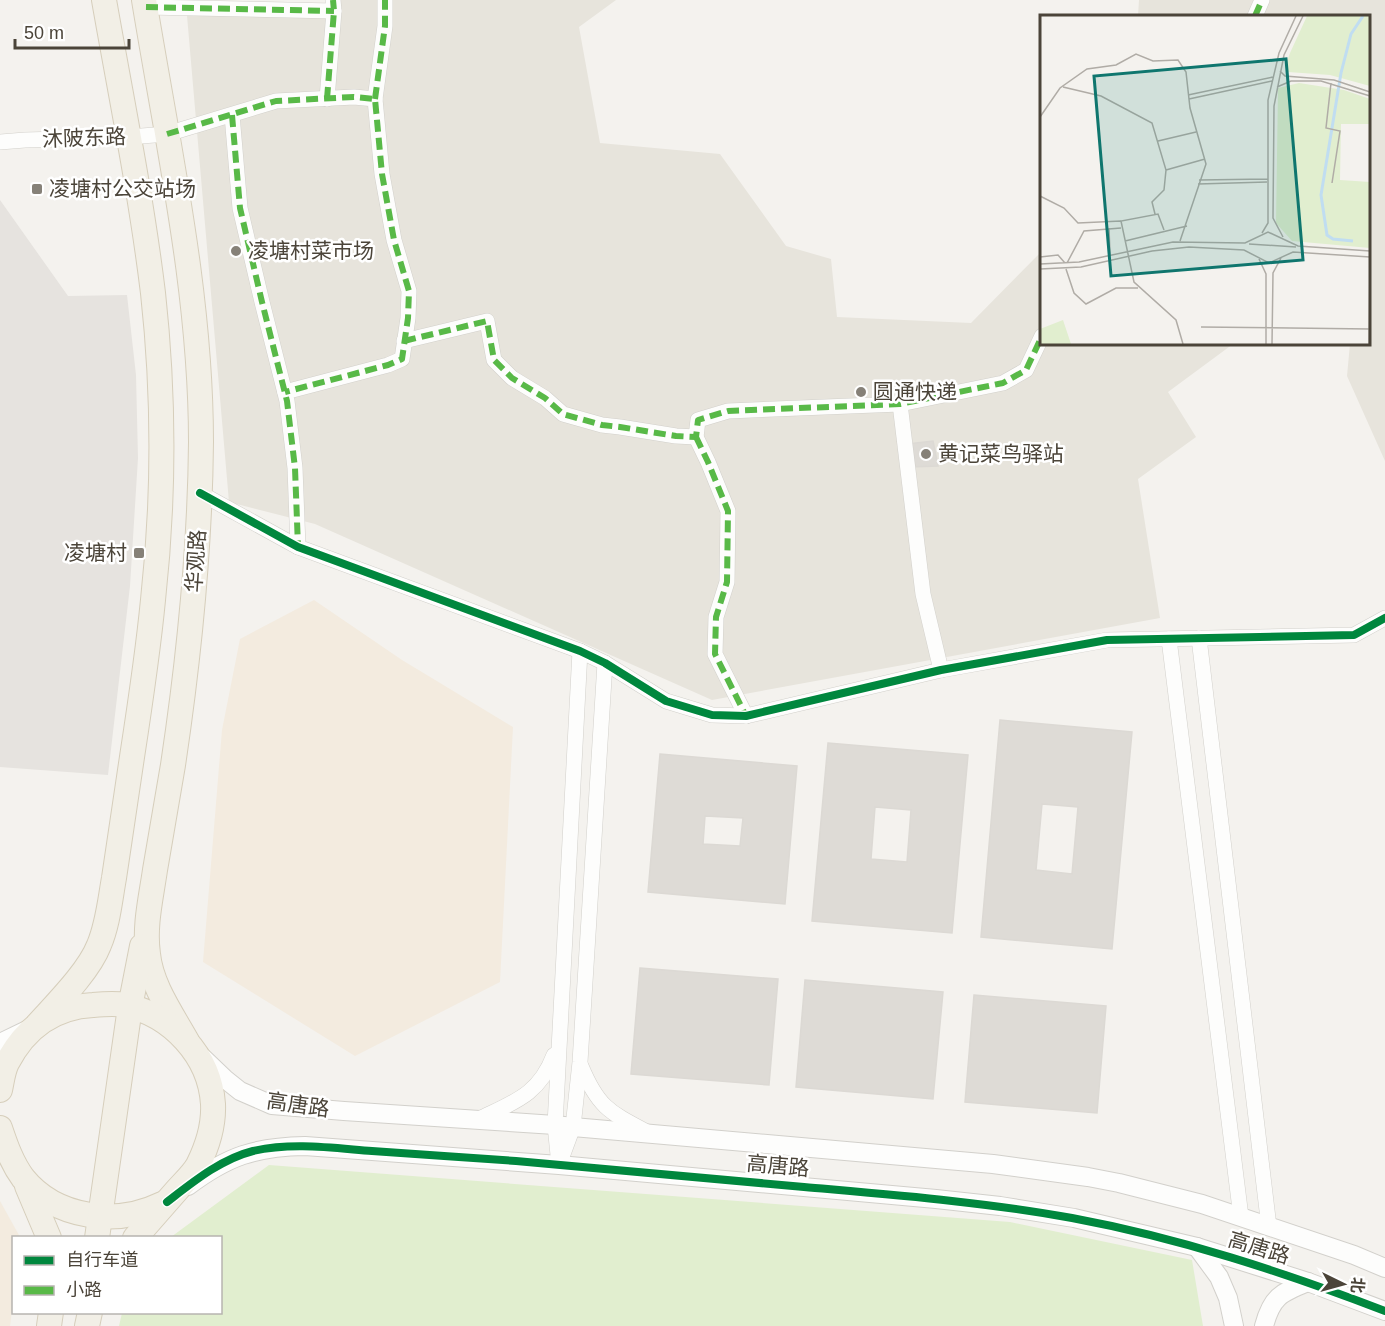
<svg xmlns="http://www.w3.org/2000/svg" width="1385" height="1326" font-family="Helvetica,'Noto Sans SC',sans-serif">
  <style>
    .residential { fill: #e7e4dc }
    .commercial { fill: #f3ebdf }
    .green { fill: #e1eecf }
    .parking { fill: #e6e3df }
    .building { fill: #dedbd6; stroke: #dcd9d4; stroke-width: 1.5; fill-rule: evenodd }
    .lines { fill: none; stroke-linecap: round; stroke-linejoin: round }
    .minor-casing { stroke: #d2d0cb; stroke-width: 16 }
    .tertiary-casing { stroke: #d2d0cb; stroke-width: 20 }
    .primary-casing { stroke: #d6cebb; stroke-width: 26 }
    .minor { stroke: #fdfdfc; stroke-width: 15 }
    .tertiary { stroke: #fdfdfc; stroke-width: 18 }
    .primary { stroke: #f2efe6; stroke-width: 24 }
    .quiet { stroke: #58b947; stroke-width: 6; stroke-dasharray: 12 6; stroke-linecap: butt }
    .cycleway-casing { stroke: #fff; stroke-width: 11 }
    .cycleway { stroke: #00873e; stroke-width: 8 }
    .poi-dot { fill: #868178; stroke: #fff; stroke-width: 2 }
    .labels { text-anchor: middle; stroke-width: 5; stroke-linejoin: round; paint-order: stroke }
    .street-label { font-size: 21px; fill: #4b4439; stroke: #fff }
    .poi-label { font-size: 21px; fill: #4b4439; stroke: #fff; text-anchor: start }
    .inset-river { fill: none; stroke: #c0ddf1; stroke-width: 3 }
    .inset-road { fill: none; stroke: #b0aca6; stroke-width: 1.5 }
    .view { fill: #0f766e; fill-opacity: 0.15; stroke: #0f766e; stroke-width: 3 }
    .inset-edge { fill: none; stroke: #4b4439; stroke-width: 3 }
  </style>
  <rect width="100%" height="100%" fill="#f4f2ee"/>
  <!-- residential -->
  <g class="residential">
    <polygon points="340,0 616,0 579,27 600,143 720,154 786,246 831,259 837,317 971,323 1041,252 1042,344 1233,344 1168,392 1196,437 1138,479 1160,618 712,700 315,524 229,502 186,4 340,11"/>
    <polygon points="1139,0 1385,0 1385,461 1347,376 1350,344 1368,344 1368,16 1138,16"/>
  </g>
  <!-- commercial -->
  <g class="commercial">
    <polygon points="314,600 402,660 513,727 500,982 355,1056 203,962 222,730 240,639"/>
    <polygon points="0,1201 20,1237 14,1238 13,1302 10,1326 0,1326"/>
  </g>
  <!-- green -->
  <polygon class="green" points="269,1165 1010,1222 1192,1260 1203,1326 119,1326 122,1313 220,1312 220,1238 171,1237"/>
  <!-- parking -->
  <polygon class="parking" points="0,200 68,296 127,295 136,375 138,458 130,586 108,775 0,767"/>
  <!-- building -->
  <g class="building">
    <polygon points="933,441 938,466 910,467 908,444"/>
    <path d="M1000,720L1132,732L1112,949L981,937ZM1042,804L1078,807L1072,874L1036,870Z"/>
    <path d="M828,743L968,755L952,933L812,921ZM875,807L911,810L907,862L871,859Z"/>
    <path d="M660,754L797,766L785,904L648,892ZM705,816L743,818L740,846L703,844Z"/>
    <polygon points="640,968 778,979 769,1085 631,1074"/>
    <polygon points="805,980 943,992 933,1099 796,1087"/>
    <polygon points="974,995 1106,1006 1097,1113 965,1102"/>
  </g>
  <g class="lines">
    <!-- minor casing -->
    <g class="minor-casing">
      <g id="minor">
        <polyline points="146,7 334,11"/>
        <polyline points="1255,16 1262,0"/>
        <polyline points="327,99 334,11 333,0"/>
        <polyline points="375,99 385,26 385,0"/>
        <polyline points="232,115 240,208 262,302 287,401 295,468 298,547"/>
        <polyline points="0,142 25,140 129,137 167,134 276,101 354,97 375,99 382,174 394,240 409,291 408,318 402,359 388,365 285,392"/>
        <polyline points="404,341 487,321 494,360 512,378 545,398 563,414 602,425 620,427 676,436 696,437 698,420 728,411 900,404 1003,383 1026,370 1042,336"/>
        <polyline points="900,404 923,594 941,670"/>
        <polyline points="696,437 708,462 728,511 727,582 716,617 715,654 746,716"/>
        <polyline points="200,493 298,547 580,651 605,663 666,701 712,715 746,716 941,670 1107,640 1354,635 1385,618"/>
        <polyline points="1199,638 1269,1227"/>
        <polyline points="1169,639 1241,1217"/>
        <polyline points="580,651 555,1125 559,1165 573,1127 580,1062 605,663"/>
        <path d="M581,1066C598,1107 609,1112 647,1132"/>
        <path d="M479,1119C514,1102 539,1095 554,1055"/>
      </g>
    </g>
    <!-- tertiary casing -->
    <g class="tertiary-casing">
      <g id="tertiary">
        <polyline points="0,1043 31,1028"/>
        <polyline points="202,1057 225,1079 240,1091 272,1105 344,1111 555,1125 573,1127 993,1164 1088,1177 1119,1183 1202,1204 1354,1255 1385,1268"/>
        <path d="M188,1186C228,1156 255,1147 305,1146L559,1165L936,1199L1000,1206L1074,1218L1197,1247L1308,1282L1385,1311"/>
        <polyline points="1197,1247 1219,1277 1228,1298 1234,1326"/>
        <path d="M1264,1326C1272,1296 1281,1293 1308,1282"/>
      </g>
    </g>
    <!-- primary casing -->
    <g class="primary-casing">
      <g id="primary">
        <path d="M144,0C168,147 201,293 201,442C200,551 189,658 173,765C167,800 161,835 155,870C151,898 144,926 148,954C151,985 172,1014 187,1041"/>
        <path d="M38,1024C57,1003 89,971 99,945C108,924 110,900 114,878C120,838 126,798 132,757C140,705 148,652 153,600C164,500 164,393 153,293C141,194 121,97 104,0"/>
        <path d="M0,1090C2,1081 3,1071 7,1063C25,1028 54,1007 93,1005C104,1004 115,1003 125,1005C172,1015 210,1056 213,1104C214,1125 207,1147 198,1165C193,1174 184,1182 177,1190C163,1206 149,1222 135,1238"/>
        <path d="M0,1128C6,1146 12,1163 23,1178C56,1219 117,1226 162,1204"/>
        <polyline points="27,1186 49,1238"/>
        <polyline points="97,1238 130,1007 142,946"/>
        <polyline points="49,1326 51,1312"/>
        <polyline points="87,1326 90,1312"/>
      </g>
    </g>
    <!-- minor -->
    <use href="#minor" class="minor"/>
    <!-- tertiary -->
    <use href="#tertiary" class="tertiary"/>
    <!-- primary -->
    <use href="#primary" class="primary"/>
    <!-- quiet -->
    <g class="quiet">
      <polyline points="146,7 334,11"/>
      <polyline points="1255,16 1262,0"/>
      <polyline points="327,99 334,11 333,0"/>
      <polyline points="375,99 385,26 385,0"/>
      <polyline points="232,115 240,208 262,302 287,401 295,468 298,547"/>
      <polyline points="167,134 276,101 354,97 375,99 382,174 394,240 409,291 408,318 402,359 388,365 285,392"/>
      <polyline points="404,341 487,321 494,360 512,378 545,398 563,414 602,425 620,427 676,436 696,437 698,420 728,411 900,404 1003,383 1026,370 1042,336"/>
      <polyline points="696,437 708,462 728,511 727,582 716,617 715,654 746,716"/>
    </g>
    <!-- cycleway casing -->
    <g class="cycleway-casing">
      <g id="cycleway">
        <polyline points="200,493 298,547 580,651 605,663 666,701 712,715 746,716 941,670 1107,640 1354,635 1385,618"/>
        <path d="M167,1202C193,1182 221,1159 253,1151C292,1142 333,1148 372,1151C420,1154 468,1158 516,1161C612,1169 708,1178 804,1187C894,1195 984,1202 1072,1218C1180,1238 1283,1272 1385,1311"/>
      </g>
    </g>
    <!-- cycleway -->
    <use href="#cycleway" class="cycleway"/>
  </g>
  <!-- markers -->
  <g class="poi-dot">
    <rect x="31" y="183" width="12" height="12" rx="3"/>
    <circle cx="236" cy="251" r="6"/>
    <circle cx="861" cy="392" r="6"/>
    <circle cx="926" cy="454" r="6"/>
    <rect x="133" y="547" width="12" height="12" rx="3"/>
  </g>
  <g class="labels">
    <!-- street labels -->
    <g class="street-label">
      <text transform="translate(84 138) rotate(-2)" y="7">沐陂东路</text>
      <text transform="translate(196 561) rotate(-86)" y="7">华观路</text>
      <text transform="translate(298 1105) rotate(8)" y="7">高唐路</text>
      <text transform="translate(778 1166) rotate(5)" y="7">高唐路</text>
      <text transform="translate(1259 1248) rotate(17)" y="7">高唐路</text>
    </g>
    <!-- poi labels -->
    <g class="poi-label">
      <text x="49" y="196">凌塘村公交站场</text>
      <text x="248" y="258">凌塘村菜市场</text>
      <text x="873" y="399">圆通快递</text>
      <text x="938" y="461">黄记菜鸟驿站</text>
      <text x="127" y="560" text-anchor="end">凌塘村</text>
    </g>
  </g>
  <!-- overview -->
  <g transform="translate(1040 15)">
    <rect width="330" height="330" fill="#f4f2ee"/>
    <path d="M267,1H330V71L290,60L248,57L245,52L250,38ZM259,68L304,75L330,84V109H301L300,165L330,167V233L252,226L236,208L238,73ZM23,305L31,329H0V314Z" fill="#e1eecf"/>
    <path class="inset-river" d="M313,226L293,224L287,220L281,180L301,58L311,19L323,1"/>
    <path class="inset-road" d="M240,56L245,61L294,65L330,77M291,68L286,113L300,116L292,168M23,72L61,81L112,108L126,155L124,175L112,187L115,199M237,72L251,66H281L330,81M148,80L233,62M149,84L232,66M0,102L20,73L47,54L76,50L96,39L113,46L138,45L146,57L150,93L166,149L140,226M118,126L156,117M126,155L165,144M159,165L228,164M158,169L227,167M0,181L24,193L38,208L81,206M69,213L70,240M124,215L118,199L81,206L94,267L136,305L143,329M222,218L228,208V85L239,38L256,1M243,222L233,203L234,91L244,40L263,1M85,226L147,211M209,229L256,232M0,242L18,240L25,248M219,244L226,259V329M27,248L44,216L81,213M0,249L39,247L133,227L205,228L228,217L258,231L330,236M0,254L41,252L112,236L149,232L204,235L229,248L253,237L330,242M26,254L34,278L46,289L76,273H98M161,312L330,314M232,329L233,258L241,243M329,329L330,248"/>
    <path class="view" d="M246,44L263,245L71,261L54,61Z"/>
    <rect width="330" height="330" class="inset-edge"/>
  </g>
  <!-- legend -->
  <rect x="12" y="1236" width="210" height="78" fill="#ffffff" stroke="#b7b4b0" stroke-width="1.5"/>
  <rect x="24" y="1256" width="30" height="9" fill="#00873e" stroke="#b7b4b0" stroke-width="1.5"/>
  <text x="66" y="1266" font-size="18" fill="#4b4439">自行车道</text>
  <rect x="24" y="1286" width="30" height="9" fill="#58b947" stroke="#b7b4b0" stroke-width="1.5"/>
  <text x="66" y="1296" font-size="18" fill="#4b4439">小路</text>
  <!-- north arrow -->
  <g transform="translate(1343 1284) rotate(95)" stroke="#ffffff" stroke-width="4.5" paint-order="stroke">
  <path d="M0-4.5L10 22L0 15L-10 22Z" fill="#4b4439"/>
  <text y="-9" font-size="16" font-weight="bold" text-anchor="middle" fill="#4b4439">北</text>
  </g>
  <!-- scale -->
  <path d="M15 39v9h114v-9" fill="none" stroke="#4b4439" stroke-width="3"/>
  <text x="24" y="39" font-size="18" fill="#4b4439" stroke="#ffffff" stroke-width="4.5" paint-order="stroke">50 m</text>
</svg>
